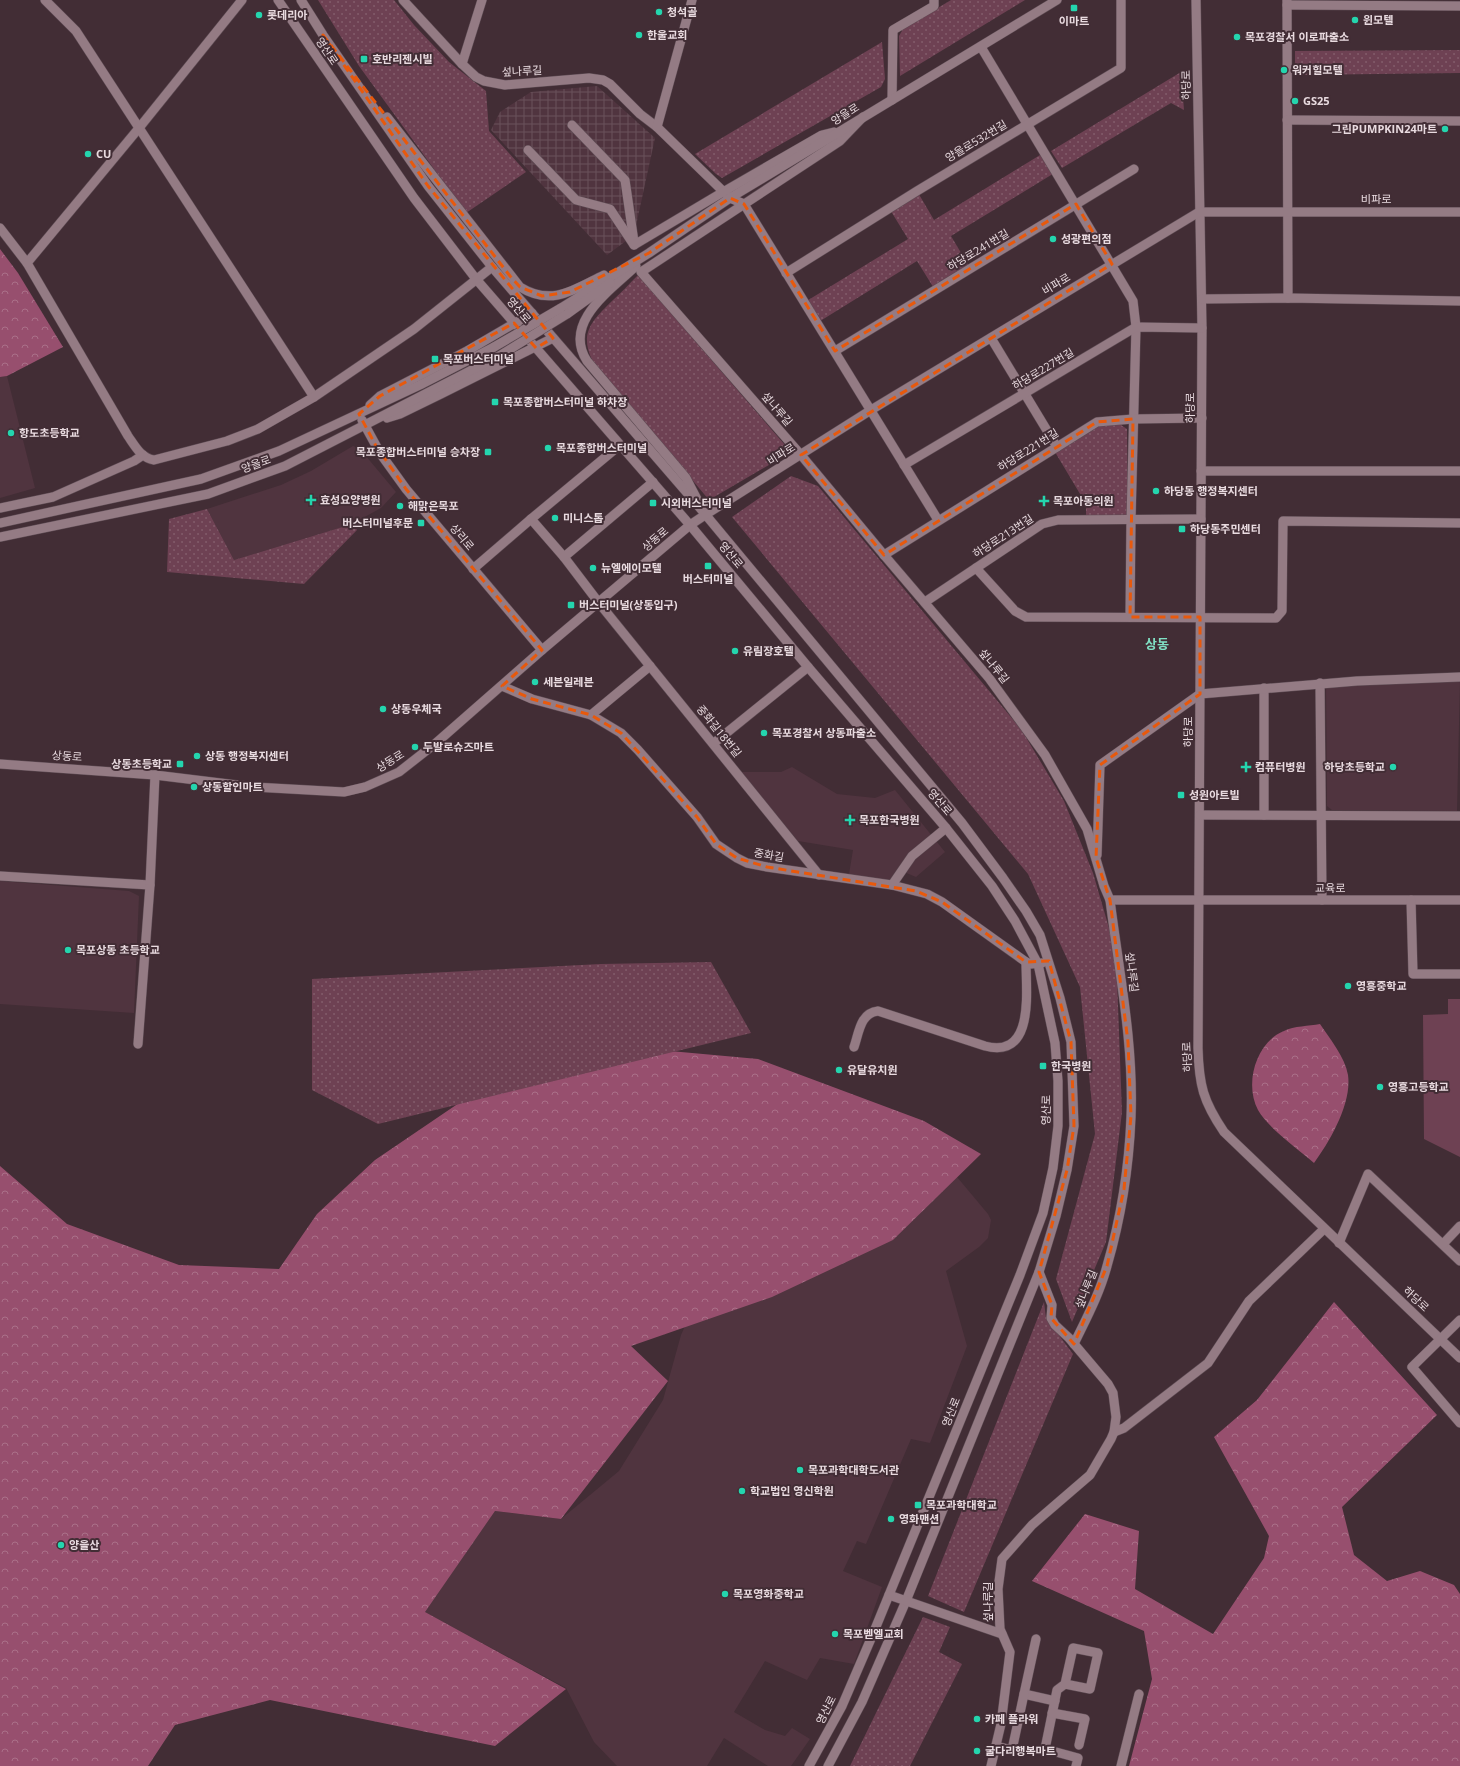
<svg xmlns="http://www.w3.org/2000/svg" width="1460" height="1766" font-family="'Open Sans','Noto Sans KR',sans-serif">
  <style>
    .built { fill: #50343f }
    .industrial { fill: url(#industrial-grid) }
    .forest { fill: url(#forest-crowns) }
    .park { fill: url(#park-dots) }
    .garden { fill: #6e4153 }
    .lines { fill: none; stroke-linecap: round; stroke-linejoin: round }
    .minor-casing { stroke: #5e4c54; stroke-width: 10 }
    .minor { stroke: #947b84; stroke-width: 9 }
    .minor-bridge-casing { stroke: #5e4c54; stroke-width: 10; stroke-linecap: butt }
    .minor-bridge { stroke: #947b84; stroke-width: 9 }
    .marked { fill: none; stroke: #e8590c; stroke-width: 3; stroke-dasharray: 8 5; stroke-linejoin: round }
    .poi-dot { fill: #24d5ae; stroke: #422d35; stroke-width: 1.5 }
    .labels { text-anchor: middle; stroke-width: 4; stroke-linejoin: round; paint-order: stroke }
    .poi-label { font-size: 11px; font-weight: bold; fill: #e9dbe0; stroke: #422d35; text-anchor: start }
    .street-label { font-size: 11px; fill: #e9dbe0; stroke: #422d35 }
    .quarter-label { font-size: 13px; font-weight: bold; fill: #80e0c4; stroke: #422d35 }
  </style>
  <defs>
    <pattern id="industrial-grid" width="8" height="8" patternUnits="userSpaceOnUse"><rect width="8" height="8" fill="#50343f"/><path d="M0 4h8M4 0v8" fill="none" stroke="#69515a"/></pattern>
    <pattern id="forest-crowns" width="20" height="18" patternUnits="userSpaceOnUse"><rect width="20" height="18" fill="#974f6e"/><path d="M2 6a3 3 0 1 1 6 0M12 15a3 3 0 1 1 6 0" fill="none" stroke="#aa7089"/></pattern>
    <pattern id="park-dots" width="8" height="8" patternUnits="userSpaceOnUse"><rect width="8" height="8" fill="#6e4153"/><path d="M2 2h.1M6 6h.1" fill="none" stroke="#835c6b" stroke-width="1.8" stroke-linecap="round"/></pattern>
  </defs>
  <rect width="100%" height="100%" fill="#422d35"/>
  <!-- built -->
  <g class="built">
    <polygon points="7,376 35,488 0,498 0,377"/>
    <polygon points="353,446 360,449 396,492 381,508 352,524 234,560 207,509 281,485 311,471"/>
    <polygon points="1460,681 1457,811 1332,810 1327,806 1326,684"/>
    <polygon points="792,767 837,794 875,798 895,790 945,852 916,877 904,872 898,883 849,874 853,850 798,841 741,772 781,772"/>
    <polygon points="0,881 129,891 139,896 134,1013 0,1004"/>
    <polygon points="957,1177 988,1214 991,1220 988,1238 979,1247 946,1271 967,1346 930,1443 911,1439 866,1544 857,1541 843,1571 882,1587 854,1664 820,1658 807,1680 765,1661 734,1712 765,1730 785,1736 792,1728 810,1739 791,1766 768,1766 724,1738 707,1766 617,1766 594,1742 566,1688 424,1612 495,1511 561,1519 619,1471 663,1400 681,1335 691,1313 893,1240"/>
  </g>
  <!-- industrial -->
  <polygon class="industrial" points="597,86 655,138 634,235 607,255 491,130 500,112 531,92"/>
  <!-- forest -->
  <g class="forest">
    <polygon points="0,249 18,273 63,347 7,376 0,377"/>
    <path d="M1320,1024C1330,1039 1345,1057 1348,1075C1352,1103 1330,1141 1314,1163C1298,1149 1268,1128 1258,1110C1244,1084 1256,1042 1284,1031C1294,1026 1309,1026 1320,1024Z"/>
    <polygon points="670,1051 758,1059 924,1121 981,1154 893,1240 772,1297 631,1346 668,1381 561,1519 495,1511 425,1612 566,1689 495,1746 270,1700 175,1725 148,1766 0,1766 0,1166 67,1224 179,1265 279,1269 317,1214 375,1160 459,1103"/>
    <polygon points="1334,1302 1437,1415 1342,1507 1354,1555 1387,1581 1420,1571 1454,1585 1460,1594 1460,1766 1129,1766 1152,1679 1144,1631 1032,1581 1085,1514 1139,1531 1135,1589 1213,1634 1264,1558 1269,1536 1214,1437 1257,1400"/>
  </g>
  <!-- park -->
  <g class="park">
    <polygon points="318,0 394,0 414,25 449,62 486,91 489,131 526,172 466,213 359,66"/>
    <polygon points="951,0 1025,0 900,76 899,36 903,29"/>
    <polygon points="882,42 885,79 881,87 722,178 716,174 695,154"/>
    <polygon points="1460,50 1460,73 1295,75 1295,51"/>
    <polygon points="1181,72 1184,110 1171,103 1062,168 1051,151"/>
    <polygon points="1045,152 1056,172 951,236 970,268 935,290 917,261 817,323 805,302 908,239 889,208 917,191 934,220"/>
    <path d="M638,275L791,452L709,500L592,360C579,332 593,320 612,301C621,293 629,284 638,275Z"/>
    <polygon points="1102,424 1121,425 1127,429 1128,513 1125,517 1086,516 1086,504 1055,452"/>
    <polygon points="791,476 818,486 1021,729 1064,801 1093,873 1116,952 1122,1112 1106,1242 1072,1322 1056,1279 1095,1134 1080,987 1028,874 732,517"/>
    <polygon points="207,509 234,560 352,524 357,530 304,584 167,572 169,519"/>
    <polygon points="711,962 751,1033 378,1124 312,1090 312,979 601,964"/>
    <polygon points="1044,1302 1046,1318 1073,1354 964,1612 928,1596"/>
    <polygon points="923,1617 950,1627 939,1652 962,1664 910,1766 850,1766"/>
  </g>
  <!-- garden -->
  <polygon class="garden" points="1448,999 1460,999 1460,1157 1424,1139 1423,1015 1448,1014"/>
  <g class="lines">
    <!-- minor casing -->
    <g class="minor-casing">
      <g id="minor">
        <polyline points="45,0 76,31 314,397"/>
        <polyline points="278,0 414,198 476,279 690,525 808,667 946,828 992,886 1015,921 1038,964 1055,1043 1058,1081 1058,1126 1053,1168 1043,1213 1020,1275 873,1634 842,1706 809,1766"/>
        <polyline points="301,0 323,35 428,186 492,267 695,502 962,823 1003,878 1026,911 1040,935 1060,998 1071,1042 1074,1126 1067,1170 1056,1216 1039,1272 906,1601 862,1702 828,1766"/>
        <polyline points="403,0 462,64 476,77 484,81 505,85 589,78 603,80 610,84 640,114 657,127 730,198 744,204 938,520"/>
        <path d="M1196,0L1202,328L1198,1048C1199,1085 1203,1101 1224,1132L1460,1358"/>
        <polyline points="1287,0 1288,298"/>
        <polyline points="1287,5 1460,6"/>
        <polyline points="981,47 1133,301 1136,327 1131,520 1130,617"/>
        <polyline points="462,64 482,0"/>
        <polyline points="892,100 893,30 934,6 934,0"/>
        <path d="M387,117L520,287C552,307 575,289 604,275"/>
        <path d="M863,117L840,141L641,272L801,455L884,555L989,678L1045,755L1087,829L1104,886L1110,900C1119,971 1134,1045 1131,1117C1129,1167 1121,1218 1107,1266C1100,1293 1086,1319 1074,1344"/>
        <polyline points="1287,120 1460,121"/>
        <polyline points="572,125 625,180 634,242"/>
        <polyline points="657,127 692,0"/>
        <polyline points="528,150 576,200 610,209 634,245"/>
        <path d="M0,228L27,263L128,436C135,446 141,458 154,460L227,441L258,429L314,397L414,329L492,267"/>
        <polyline points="634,245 723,192 822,135 834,132"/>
        <polyline points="27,263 139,128 242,0"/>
        <path d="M636,266C611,290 562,322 587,361L686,478L698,501"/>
        <polyline points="786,273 917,191 1121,68 1121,0"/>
        <polyline points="1202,299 1288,298 1460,301"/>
        <polyline points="561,308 649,253 730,198 1057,0"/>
        <polyline points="567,314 610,283"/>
        <polyline points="991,338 1057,447"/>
        <polyline points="835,351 1134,169"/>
        <polyline points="370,405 380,396 467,351 532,313"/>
        <polyline points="387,418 400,414 441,394 553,338"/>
        <polyline points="362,420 380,453 406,489 542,650"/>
        <polyline points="904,465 1136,327 1202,328"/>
        <polyline points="1201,471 1460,471"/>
        <polyline points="0,508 53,497 134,461 143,455"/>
        <polyline points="531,519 564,557 599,603 819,875"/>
        <polyline points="0,523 201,479 279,451 420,385 494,347"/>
        <polyline points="0,537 208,494 285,466 499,356"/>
        <polyline points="884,555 1097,422 1133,419 1202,418"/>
        <polyline points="564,557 653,482"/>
        <polyline points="976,568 1015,611 1026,617 1276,618 1282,611 1283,521 1460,523"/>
        <polyline points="473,569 531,519 620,445"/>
        <polyline points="925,602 1042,524 1058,520 1201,519"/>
        <polyline points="1320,683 1322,900"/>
        <polyline points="502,686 532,699 591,715 621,733 638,750 697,817 716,844 737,858 747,863 767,867 892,885 927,894 942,902 1026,962 1031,964 1042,963"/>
        <polyline points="1264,688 1264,815"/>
        <polyline points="591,715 650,666"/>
        <polyline points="714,743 808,667"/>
        <polyline points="0,764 155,775 253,787 308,790 344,792 365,787 399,772 436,743 542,650 690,525 705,515 871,410 1199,212 1460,212"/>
        <polyline points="1200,815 1460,816"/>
        <polyline points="1097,855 1100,765 1200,694 1357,681 1460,677"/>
        <polyline points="0,876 150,885"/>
        <polyline points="892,885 912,856 946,828"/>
        <polyline points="1110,900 1460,900"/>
        <polyline points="1411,900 1413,974 1460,974"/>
        <polyline points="138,1044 150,885 155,775"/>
        <path d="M854,1047C859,1033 860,1013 878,1011L985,1046C1035,1059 1026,992 1026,962"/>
        <polyline points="1339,1243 1368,1174 1460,1261"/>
        <polyline points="1443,1244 1460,1226"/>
        <polyline points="1460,1320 1412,1367 1460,1423"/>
        <polyline points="1114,1432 1124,1428 1208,1363 1249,1301 1324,1229"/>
        <polyline points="889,1595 1002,1634"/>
        <polyline points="1036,1639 1024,1694 1055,1701"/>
        <polyline points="1065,1684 1090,1689 1098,1653 1073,1648 1065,1684 1057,1690 1045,1749 1078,1758 1076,1766"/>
        <polyline points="1052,1713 1085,1719 1079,1745"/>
        <polyline points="996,1746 1012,1750 1024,1694"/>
        <polyline points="991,1766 1001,1724 1010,1652 1000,1629 998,1589 1002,1559 1032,1525 1090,1475 1111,1439 1114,1432 1116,1417 1113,1393 1108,1384 1069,1338 1055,1325 1051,1318 1052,1305 1039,1272"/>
        <polyline points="1121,1766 1139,1694"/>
      </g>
    </g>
    <!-- minor -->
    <use href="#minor" class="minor"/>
    <!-- minor-bridge casing -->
    <g class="minor-bridge-casing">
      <g id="minor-bridge">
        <polyline points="494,347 561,308"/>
        <polyline points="499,356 567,314"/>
      </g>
    </g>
    <!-- minor-bridge -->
    <use href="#minor-bridge" class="minor-bridge"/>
  </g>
  <!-- marked area -->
  <path class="marked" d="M323,35L510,276L520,287L542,296L570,292L649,253L730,198L744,204L835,351L1076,204L1112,264L801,455L884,555L1097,422L1133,419L1130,617H1200V694L1100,765L1096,858L1110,900L1128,1042L1131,1116L1124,1189L1107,1266L1074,1344L1051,1318L1052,1305L1039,1272L1067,1170L1074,1126L1071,1042L1049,961L1026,962L942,902L916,891L767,867L737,858L716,844L697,817L621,733L591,715L532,699L502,686L542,650L406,489L376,446L359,414L380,396L514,323L536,348L553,338L428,186Z"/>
  <!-- markers -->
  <g class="poi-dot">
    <rect x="1070" y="4" width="8" height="8" rx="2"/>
    <circle cx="659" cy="12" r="4"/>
    <circle cx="259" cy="15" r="4"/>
    <circle cx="1355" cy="20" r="4"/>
    <circle cx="639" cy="35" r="4"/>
    <circle cx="1237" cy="37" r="4"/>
    <rect x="360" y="55" width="8" height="8" rx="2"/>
    <circle cx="1284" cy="70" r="4"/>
    <circle cx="1295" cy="101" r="4"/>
    <circle cx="1445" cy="129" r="4"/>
    <circle cx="88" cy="154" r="4"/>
    <circle cx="1053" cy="239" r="4"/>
    <rect x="431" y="355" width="8" height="8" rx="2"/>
    <rect x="491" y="398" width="8" height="8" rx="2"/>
    <circle cx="11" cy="433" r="4"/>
    <circle cx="548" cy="448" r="4"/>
    <rect x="484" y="448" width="8" height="8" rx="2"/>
    <circle cx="1156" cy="491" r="4"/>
    <path d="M309 494h4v4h4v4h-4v4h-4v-4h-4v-4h4z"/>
    <path d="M1042 495h4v4h4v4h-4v4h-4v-4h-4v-4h4z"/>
    <rect x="649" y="499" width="8" height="8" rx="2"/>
    <circle cx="400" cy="506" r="4"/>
    <circle cx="555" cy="518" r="4"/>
    <rect x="417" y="519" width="8" height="8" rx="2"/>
    <rect x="1178" y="525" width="8" height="8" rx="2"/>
    <rect x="704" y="562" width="8" height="8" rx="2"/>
    <circle cx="593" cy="568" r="4"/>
    <rect x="567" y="601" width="8" height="8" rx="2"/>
    <circle cx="735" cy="651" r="4"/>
    <circle cx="535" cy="682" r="4"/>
    <circle cx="383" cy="709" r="4"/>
    <circle cx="764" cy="733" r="4"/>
    <circle cx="415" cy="747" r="4"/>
    <circle cx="197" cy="756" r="4"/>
    <rect x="176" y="760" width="8" height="8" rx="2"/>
    <path d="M1244 761h4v4h4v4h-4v4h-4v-4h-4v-4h4z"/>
    <circle cx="1393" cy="767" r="4"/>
    <circle cx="194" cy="787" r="4"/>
    <rect x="1177" y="791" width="8" height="8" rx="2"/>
    <path d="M848 814h4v4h4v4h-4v4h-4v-4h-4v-4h4z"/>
    <circle cx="68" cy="950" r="4"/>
    <circle cx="1348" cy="986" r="4"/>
    <rect x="1039" y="1062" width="8" height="8" rx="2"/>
    <circle cx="839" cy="1070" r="4"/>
    <circle cx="1380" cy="1087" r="4"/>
    <circle cx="800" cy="1470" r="4"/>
    <circle cx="742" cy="1491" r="4"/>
    <rect x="914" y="1501" width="8" height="8" rx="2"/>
    <circle cx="891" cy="1519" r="4"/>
    <circle cx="61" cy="1545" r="4"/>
    <circle cx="725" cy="1594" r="4"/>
    <circle cx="835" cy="1634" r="4"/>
    <circle cx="977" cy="1719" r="4"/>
    <circle cx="977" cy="1751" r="4"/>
  </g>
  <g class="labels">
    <!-- poi labels -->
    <g class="poi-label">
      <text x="667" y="16">청석골</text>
      <text x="267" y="19">롯데리아</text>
      <text x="1363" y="24">윈모텔</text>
      <text x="1074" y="25" text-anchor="middle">이마트</text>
      <text x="647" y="39">한울교회</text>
      <text x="1245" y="41">목포경찰서 이로파출소</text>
      <text x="372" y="63">호반리젠시빌</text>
      <text x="1292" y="74">워커힐모텔</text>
      <text x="1303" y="105">GS25</text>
      <text x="1437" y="133" text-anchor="end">그린PUMPKIN24마트</text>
      <text x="96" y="158">CU</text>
      <text x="1061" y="243">성광편의점</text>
      <text x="443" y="363">목포버스터미널</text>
      <text x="503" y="406">목포종합버스터미널 하차장</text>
      <text x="19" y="437">항도초등학교</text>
      <text x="556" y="452">목포종합버스터미널</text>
      <text x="480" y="456" text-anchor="end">목포종합버스터미널 승차장</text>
      <text x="1164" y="495">하당동 행정복지센터</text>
      <text x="320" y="504">효성요양병원</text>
      <text x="1053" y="505">목포아동의원</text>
      <text x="661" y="507">시외버스터미널</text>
      <text x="408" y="510">해맑은목포</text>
      <text x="563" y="522">미니스톱</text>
      <text x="413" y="527" text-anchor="end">버스터미널후문</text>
      <text x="1190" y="533">하당동주민센터</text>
      <text x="601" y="572">뉴엘에이모텔</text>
      <text x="708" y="583" text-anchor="middle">버스터미널</text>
      <text x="579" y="609">버스터미널(상동입구)</text>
      <text x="743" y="655">유림장호텔</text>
      <text x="543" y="686">세븐일레븐</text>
      <text x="391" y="713">상동우체국</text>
      <text x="772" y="737">목포경찰서 상동파출소</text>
      <text x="423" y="751">두발로슈즈마트</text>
      <text x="205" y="760">상동 행정복지센터</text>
      <text x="172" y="768" text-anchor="end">상동초등학교</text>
      <text x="1255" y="771">컴퓨터병원</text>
      <text x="1385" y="771" text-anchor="end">하당초등학교</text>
      <text x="202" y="791">상동할인마트</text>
      <text x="1189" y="799">성원아트빌</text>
      <text x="859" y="824">목포한국병원</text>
      <text x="76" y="954">목포상동 초등학교</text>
      <text x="1356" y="990">영흥중학교</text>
      <text x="1051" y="1070">한국병원</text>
      <text x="847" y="1074">유달유치원</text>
      <text x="1388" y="1091">영흥고등학교</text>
      <text x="808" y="1474">목포과학대학도서관</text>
      <text x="750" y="1495">학교법인 영신학원</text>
      <text x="926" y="1509">목포과학대학교</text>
      <text x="899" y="1523">영화맨션</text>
      <text x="69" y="1549">양을산</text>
      <text x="733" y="1598">목포영화중학교</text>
      <text x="843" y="1638">목포벧엘교회</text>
      <text x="985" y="1723">카페 플라워</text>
      <text x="985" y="1755">굴다리행복마트</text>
    </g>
    <!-- street labels -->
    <g class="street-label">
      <text transform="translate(327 51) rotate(56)" y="4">영산로</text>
      <text transform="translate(522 71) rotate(-3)" y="4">섶나루길</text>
      <text transform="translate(1186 85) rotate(-91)" y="4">하당로</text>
      <text transform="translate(845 114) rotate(-32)" y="4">양을로</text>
      <text transform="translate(976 141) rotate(-31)" y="4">양을로532번길</text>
      <text x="1376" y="203">비파로</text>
      <text transform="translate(978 250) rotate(-31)" y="4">하당로241번길</text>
      <text transform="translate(1056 284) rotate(-31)" y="4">비파로</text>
      <text transform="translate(519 310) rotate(49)" y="4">영산로</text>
      <text transform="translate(1043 369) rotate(-31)" y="4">하당로227번길</text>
      <text transform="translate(1190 408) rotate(-90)" y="4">하당로</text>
      <text transform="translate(777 409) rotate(49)" y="4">섶나루길</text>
      <text transform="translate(1028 450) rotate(-32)" y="4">하당로221번길</text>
      <text transform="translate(781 454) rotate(-32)" y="4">비파로</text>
      <text transform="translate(256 464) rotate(-20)" y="4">양을로</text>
      <text transform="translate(1003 536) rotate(-33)" y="4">하당로213번길</text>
      <text transform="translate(462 537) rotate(50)" y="4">상리로</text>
      <text transform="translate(655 539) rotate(-41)" y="4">상동로</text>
      <text transform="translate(731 555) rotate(50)" y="4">영산로</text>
      <text transform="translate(994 666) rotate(51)" y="4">섶나루길</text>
      <text transform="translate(719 731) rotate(51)" y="4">중화길18번길</text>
      <text transform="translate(1188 732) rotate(-90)" y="4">하당로</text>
      <text transform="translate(67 756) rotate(4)" y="4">상동로</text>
      <text transform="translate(390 761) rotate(-32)" y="4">상동로</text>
      <text transform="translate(940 802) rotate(49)" y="4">영산로</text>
      <text transform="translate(769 855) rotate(10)" y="4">중화길</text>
      <text x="1330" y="892">교육로</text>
      <text transform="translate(1132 972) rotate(83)" y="4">섶나루길</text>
      <text transform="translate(1187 1057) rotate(-92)" y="4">하당로</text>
      <text transform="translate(1046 1110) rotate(-89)" y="4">영산로</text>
      <text transform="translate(1086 1289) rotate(-68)" y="4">섶나루길</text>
      <text transform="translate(1416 1299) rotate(43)" y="4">하당로</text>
      <text transform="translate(951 1412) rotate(-68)" y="4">영산로</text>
      <text transform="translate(988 1602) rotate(-90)" y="4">섶나루길</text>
      <text transform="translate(826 1710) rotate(-63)" y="4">영산로</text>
    </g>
    <!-- quarter labels -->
    <g class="quarter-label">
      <text x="1157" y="649">상동</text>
    </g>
  </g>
</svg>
